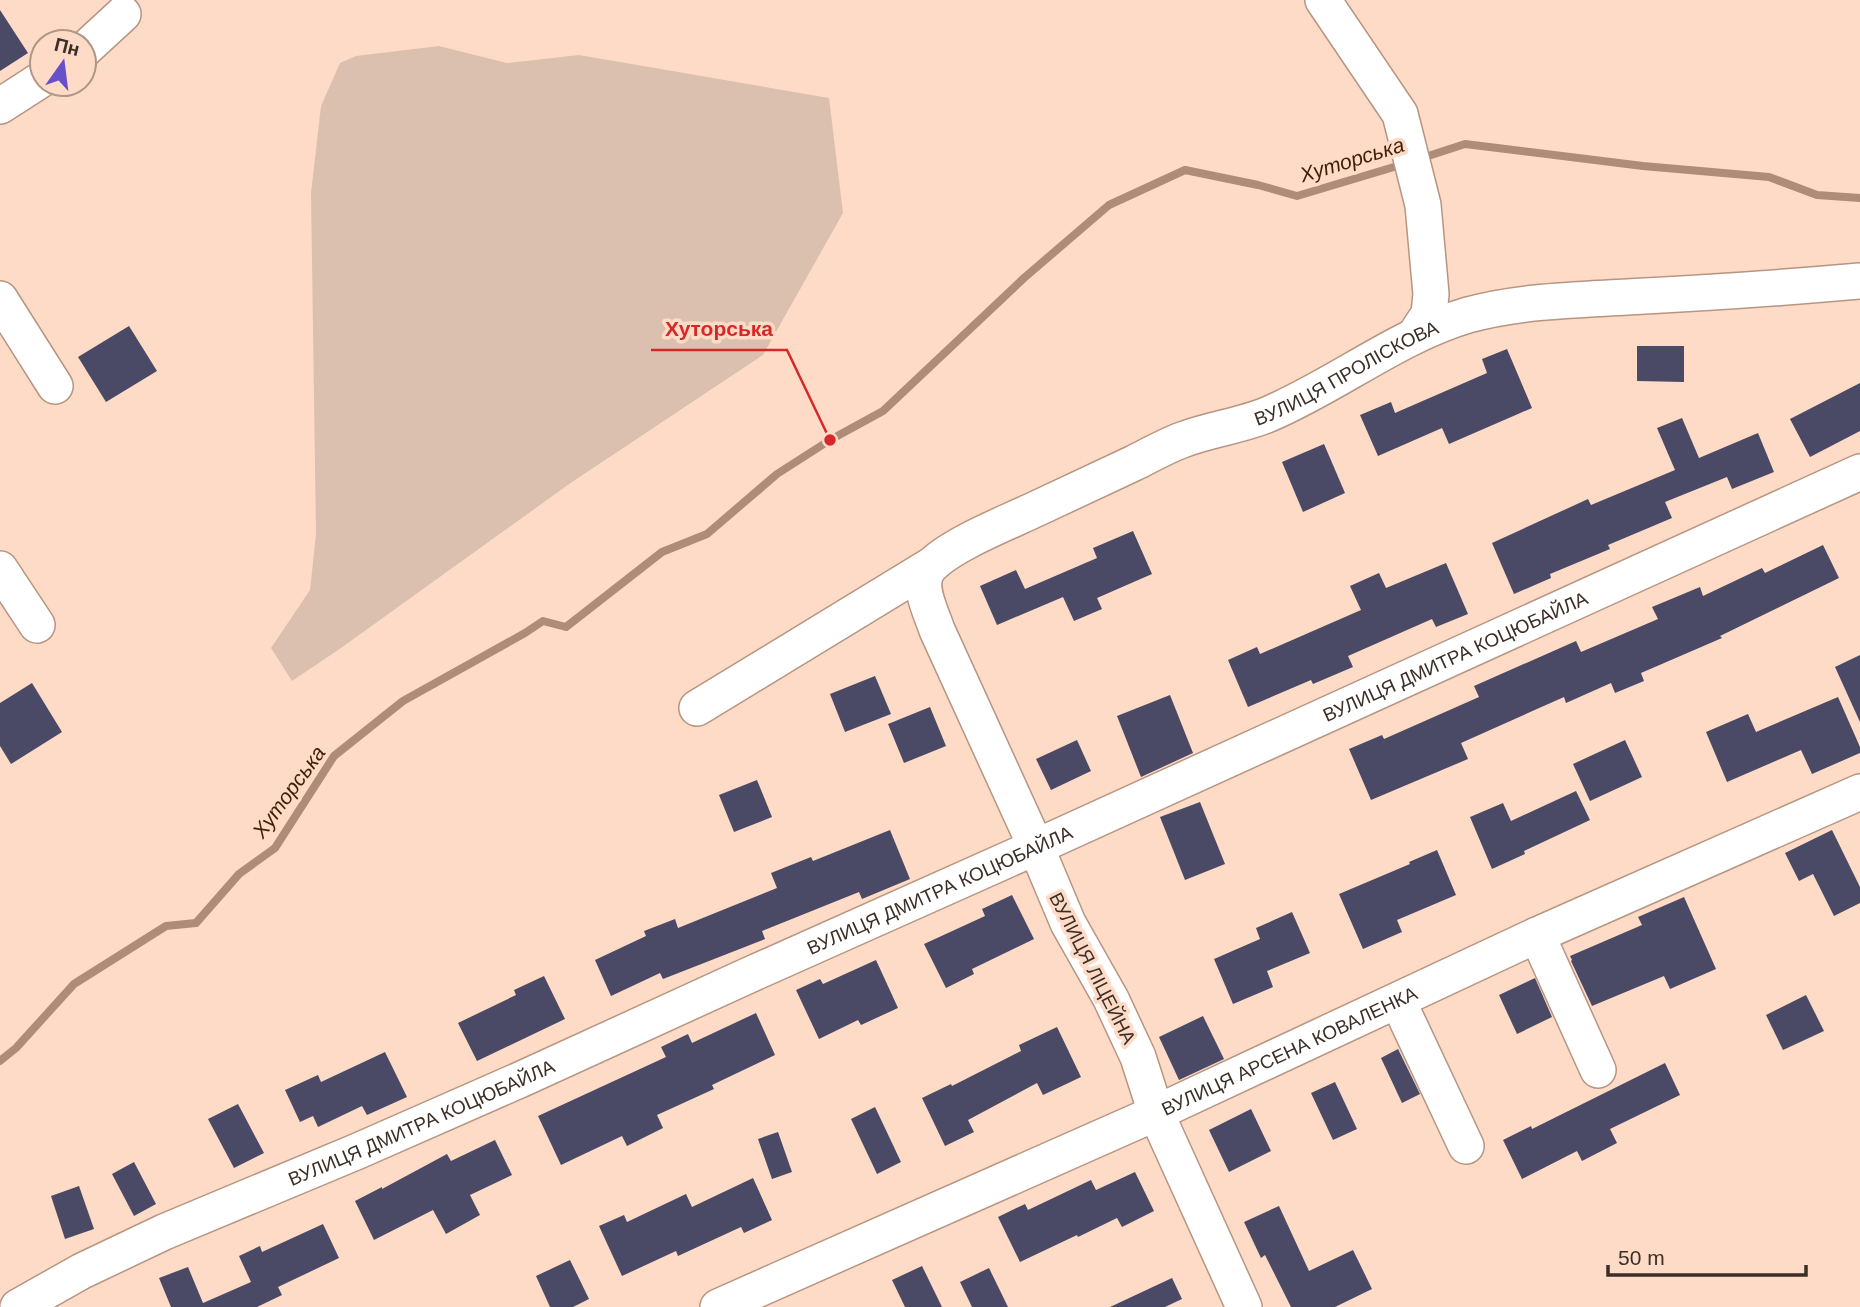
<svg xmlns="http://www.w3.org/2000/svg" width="1860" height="1307" font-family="Arial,sans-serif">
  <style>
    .green { fill: #dbc0b0 }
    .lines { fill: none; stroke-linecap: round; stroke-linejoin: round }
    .stream { stroke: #ae8c78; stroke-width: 8 }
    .building { fill: #4a4966 }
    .minor-casing { stroke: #b69582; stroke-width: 38 }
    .minor { stroke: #fff; stroke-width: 35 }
    .labels { text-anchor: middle; stroke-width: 7; stroke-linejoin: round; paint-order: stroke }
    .street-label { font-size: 19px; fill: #3c2f27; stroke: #fedbc6 }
    .water-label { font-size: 21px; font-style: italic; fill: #421f07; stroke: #fedbc6 }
    .leader { fill: none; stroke: #d62828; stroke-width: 2.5 }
    .callout-dot { fill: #d62828; stroke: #fedbc6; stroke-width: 2.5 }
    .callout-label { font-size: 21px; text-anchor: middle; font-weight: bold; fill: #d62828; stroke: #fedbc6; stroke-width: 7; stroke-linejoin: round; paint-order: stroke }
  </style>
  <rect width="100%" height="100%" fill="#fedbc6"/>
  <!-- green -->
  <polygon class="green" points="439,46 507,63 579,55 829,98 843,213 763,355 572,482 341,648 292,681 271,648 310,590 316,534 311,193 321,106 340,63 356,56"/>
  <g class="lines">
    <!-- stream -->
    <g class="stream">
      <polyline points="1419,159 1465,144 1643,166 1769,177 1817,195 1860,198"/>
      <polyline points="0,1061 16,1048 74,984 166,926 196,923 239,874 275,848 334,756 403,701 525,633 543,621 566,627 662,552 707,534 777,474 830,440 883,411 1024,278 1109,205 1185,170 1258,185 1297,196 1404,164"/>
    </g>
  </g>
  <!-- building -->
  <g class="building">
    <polygon points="0,10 28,53 0,71"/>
    <polygon points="129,326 157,371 106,402 78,357"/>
    <polygon points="1637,346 1684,346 1684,382 1637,381"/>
    <polygon points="1507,349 1532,408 1449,444 1442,428 1378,456 1360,415 1391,402 1395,413 1487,373 1482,359"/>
    <polygon points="1860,383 1860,431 1810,457 1790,419"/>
    <polygon points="1682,418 1699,458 1758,433 1774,472 1732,489 1727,477 1665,502 1672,518 1608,545 1610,549 1550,574 1551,578 1514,594 1492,543 1588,499 1591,505 1675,470 1657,428"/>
    <polygon points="1324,444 1345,493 1303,512 1282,462"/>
    <polygon points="1133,531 1152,574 1097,598 1102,609 1074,621 1063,597 997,625 980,586 1016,570 1025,589 1097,558 1093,548"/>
    <polygon points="1823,545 1839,578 1720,636 1722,638 1641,673 1644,681 1615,693 1611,683 1566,703 1564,697 1461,743 1468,759 1371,800 1349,749 1382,735 1384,739 1479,697 1474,686 1576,641 1581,652 1658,619 1652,607 1700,587 1703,596 1762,568 1765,573"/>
    <polygon points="1446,563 1468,614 1436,627 1432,619 1348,656 1353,667 1313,684 1311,680 1248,707 1228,660 1257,647 1260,654 1361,610 1350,586 1379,573 1386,588"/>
    <polygon points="1860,655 1860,722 1835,667"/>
    <polygon points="875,676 891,714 845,732 830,694"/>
    <polygon points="32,683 62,732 11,764 0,746 0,703"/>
    <polygon points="1170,695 1193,753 1141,777 1117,716"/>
    <polygon points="1838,697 1860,747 1860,753 1812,774 1801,750 1727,782 1706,732 1748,714 1756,732"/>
    <polygon points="930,707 946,746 904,763 888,724"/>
    <polygon points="1077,740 1091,771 1051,790 1036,759"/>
    <polygon points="1625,740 1642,777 1590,801 1573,764"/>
    <polygon points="757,780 772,817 734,832 719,795"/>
    <polygon points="1576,791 1590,820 1524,851 1525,854 1492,869 1470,817 1503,803 1511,821"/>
    <polygon points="1200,802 1225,864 1185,880 1160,817"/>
    <polygon points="890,830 910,879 862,899 859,892 762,931 765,939 663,979 660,973 611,996 595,960 646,936 644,931 675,919 678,928 777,888 771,873 811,857 813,861"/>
    <polygon points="1832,830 1860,887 1860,903 1834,916 1813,874 1799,881 1785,853"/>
    <polygon points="1437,850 1456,895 1397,920 1402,932 1363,949 1339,894 1410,864 1409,862"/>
    <polygon points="1012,895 1034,939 972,969 974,974 946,988 924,944 985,916 982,909"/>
    <polygon points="1684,897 1716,969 1670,989 1664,976 1592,1006 1571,961 1572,960 1570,956 1642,925 1638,917"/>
    <polygon points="1292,912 1310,953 1267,971 1273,987 1233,1004 1214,959 1260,939 1256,928"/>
    <polygon points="876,960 898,1008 861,1025 858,1020 819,1039 796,990 820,979 823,984"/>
    <polygon points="544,976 565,1019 477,1061 458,1023 516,995 514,990"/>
    <polygon points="1535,978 1552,1017 1517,1034 1499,995"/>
    <polygon points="1806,995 1824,1031 1783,1050 1766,1015"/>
    <polygon points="756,1013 775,1055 712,1085 714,1089 657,1115 663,1128 627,1146 622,1136 561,1165 538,1116 666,1057 661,1047 688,1034 692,1043"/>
    <polygon points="1203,1016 1224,1059 1179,1080 1159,1037"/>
    <polygon points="1057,1027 1081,1077 1043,1095 1037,1083 968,1120 974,1132 945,1146 922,1098 951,1084 952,1086 1021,1051 1019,1045"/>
    <polygon points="1398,1049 1420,1094 1402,1103 1381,1058"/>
    <polygon points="385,1052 407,1097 367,1115 362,1106 318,1127 313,1116 300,1122 285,1090 318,1075 321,1082"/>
    <polygon points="1665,1063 1680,1095 1610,1129 1617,1143 1582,1161 1577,1151 1522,1179 1503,1140 1531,1126 1532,1129"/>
    <polygon points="1335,1082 1357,1129 1333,1140 1311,1093"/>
    <polygon points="238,1104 264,1153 234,1168 208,1119"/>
    <polygon points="875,1107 901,1162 877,1174 851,1119"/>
    <polygon points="1251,1109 1271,1151 1229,1172 1209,1130"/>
    <polygon points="778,1132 792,1172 772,1179 758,1139"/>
    <polygon points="495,1140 512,1175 470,1195 480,1215 446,1234 433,1210 374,1240 355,1201 382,1187 382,1189 447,1154 451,1161"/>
    <polygon points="134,1162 156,1204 134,1216 112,1174"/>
    <polygon points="1135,1172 1154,1211 1122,1227 1117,1218 1078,1237 1077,1235 1020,1262 998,1217 1025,1204 1028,1210 1091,1180 1096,1190"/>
    <polygon points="753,1178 772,1220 744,1233 741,1227 678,1256 676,1251 622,1276 599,1226 624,1215 627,1222 686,1194 692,1207"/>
    <polygon points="79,1186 94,1229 65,1239 51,1196"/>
    <polygon points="1279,1206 1309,1271 1353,1250 1372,1289 1335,1307 1291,1307 1265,1255 1261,1258 1244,1222"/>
    <polygon points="323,1224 339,1258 278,1287 282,1295 257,1307 171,1307 159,1278 188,1267 203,1303 251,1282 239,1256 260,1246 262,1252"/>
    <polygon points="570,1260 589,1299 573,1307 550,1307 536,1276"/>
    <polygon points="922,1266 942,1307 905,1307 892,1280"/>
    <polygon points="989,1268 1008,1307 972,1307 960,1282"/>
    <polygon points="1172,1278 1182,1299 1165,1307 1110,1307"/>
  </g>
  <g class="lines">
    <!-- minor casing -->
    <g class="minor-casing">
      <g id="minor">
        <polyline points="1323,0 1400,114 1423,205 1431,294 1429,314 1415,335"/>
        <polyline points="84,50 123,14"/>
        <polyline points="0,106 42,79"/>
        <polyline points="0,299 55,386"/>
        <polyline points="0,569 37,625"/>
        <polyline points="697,708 930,566"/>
        <polyline points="1537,935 1598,1070"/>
        <polyline points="1398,1001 1466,1146"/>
        <path id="s1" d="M18,1307L82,1271L164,1232L358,1151L524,1078L747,976L1036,847L1860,472"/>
        <path id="s2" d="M718,1307L1156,1113L1537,935L1860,792"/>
        <path id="s3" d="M1244,1307L1156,1113L1138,1057L1111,999L1068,923L1036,847L937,630C931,611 914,582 931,566C952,544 1009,522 1038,508C1070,493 1102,478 1134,463C1150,455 1166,446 1182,440C1210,429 1241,426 1269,414C1337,385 1397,336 1468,315C1519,301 1574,300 1627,297C1705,293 1782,288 1860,281"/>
      </g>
    </g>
    <!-- minor -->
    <use href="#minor" class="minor"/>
  </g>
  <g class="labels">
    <!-- street labels -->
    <g class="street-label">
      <text dy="7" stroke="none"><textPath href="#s3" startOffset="1272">ВУЛИЦЯ ПРОЛІСКОВА</textPath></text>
      <text dy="7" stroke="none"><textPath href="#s1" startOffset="1578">ВУЛИЦЯ ДМИТРА КОЦЮБАЙЛА</textPath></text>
      <text dy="7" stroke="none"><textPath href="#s1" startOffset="1012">ВУЛИЦЯ ДМИТРА КОЦЮБАЙЛА</textPath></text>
      <text transform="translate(1093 968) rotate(63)" y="7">ВУЛИЦЯ ЛІЦЕЙНА</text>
      <text dy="7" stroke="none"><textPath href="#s2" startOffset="626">ВУЛИЦЯ АРСЕНА КОВАЛЕНКА</textPath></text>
      <text dy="7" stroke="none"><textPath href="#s1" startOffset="444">ВУЛИЦЯ ДМИТРА КОЦЮБАЙЛА</textPath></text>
    </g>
    <!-- water labels -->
    <g class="water-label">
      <text transform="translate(1352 160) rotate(-17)" y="7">Хуторська</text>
      <text transform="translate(289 792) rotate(-54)" y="7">Хуторська</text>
    </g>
  </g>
  <!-- callouts -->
  <path class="leader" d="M830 440L787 350H651"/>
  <circle class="callout-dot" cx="830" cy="440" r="7"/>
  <g class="callout-label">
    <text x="719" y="336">Хуторська</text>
  </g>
  <!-- north arrow -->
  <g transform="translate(63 63) rotate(14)"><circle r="33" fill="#fedbc6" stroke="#b09686" stroke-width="2"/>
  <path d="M0-5L12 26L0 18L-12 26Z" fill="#6651ca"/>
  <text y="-10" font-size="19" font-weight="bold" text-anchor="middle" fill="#3c2f27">Пн</text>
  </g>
  <!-- scale -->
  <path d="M1608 1265v10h198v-10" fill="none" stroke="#3c2f27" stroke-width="3.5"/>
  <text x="1618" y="1265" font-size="21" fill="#3c2f27" stroke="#fedbc6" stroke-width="5" paint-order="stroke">50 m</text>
</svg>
